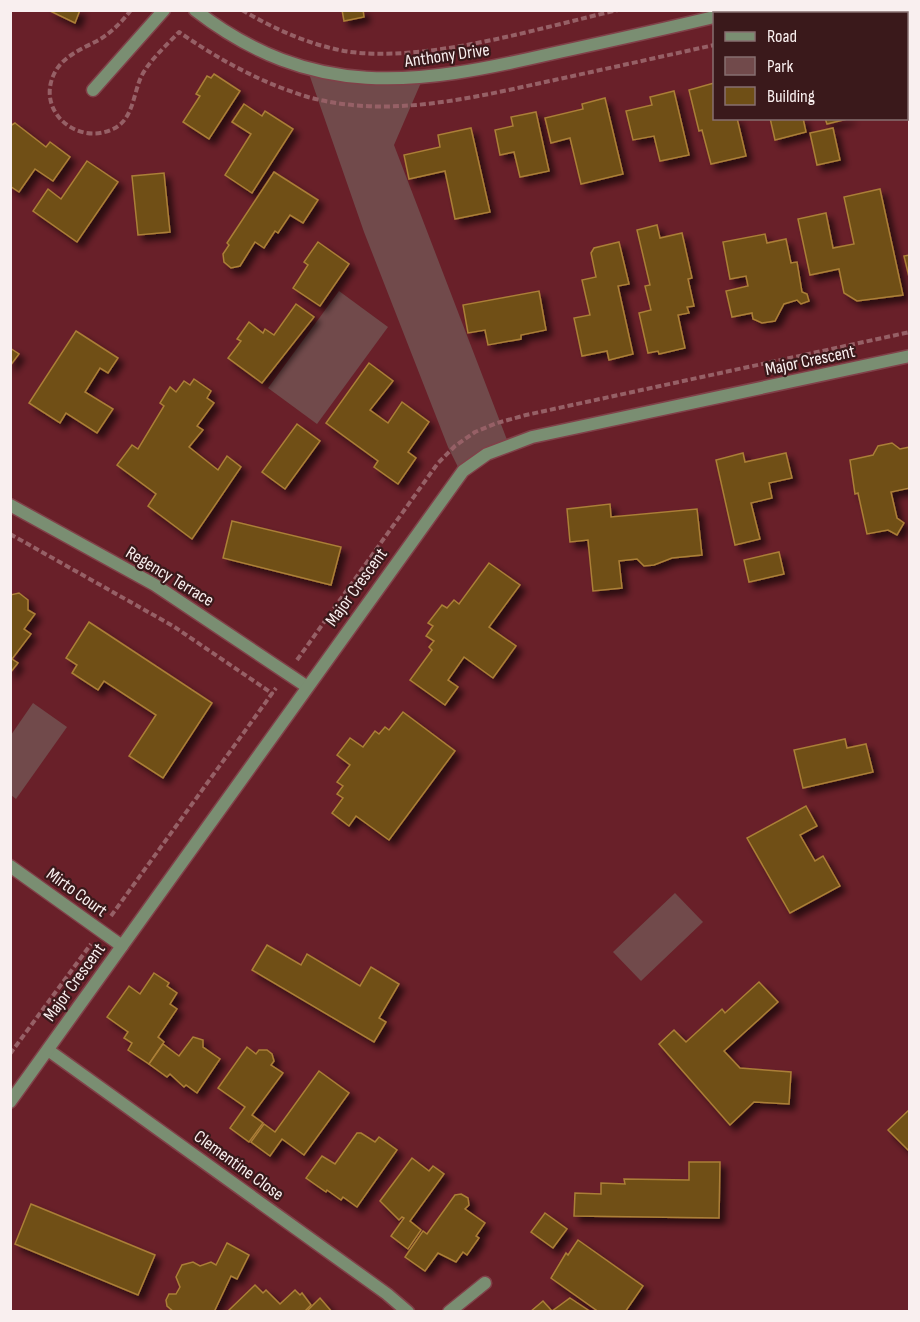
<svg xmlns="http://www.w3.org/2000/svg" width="920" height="1322" font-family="'Sofia Sans Condensed',sans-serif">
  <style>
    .green { fill: #714a4b }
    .building { fill: #6f4f16; stroke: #ab7f37; stroke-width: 1.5; filter: url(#shadow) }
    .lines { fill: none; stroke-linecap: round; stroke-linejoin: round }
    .minor-casing { stroke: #804149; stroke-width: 15 }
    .path { stroke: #966066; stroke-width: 4; stroke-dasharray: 6 3; stroke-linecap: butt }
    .minor { stroke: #7a8e72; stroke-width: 12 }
    .labels { text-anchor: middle; stroke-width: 4.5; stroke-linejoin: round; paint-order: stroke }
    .street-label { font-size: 18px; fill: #f9efef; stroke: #3a191b }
  </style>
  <defs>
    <filter id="shadow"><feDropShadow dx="5.5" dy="5.5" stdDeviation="3" flood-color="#0009"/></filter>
  </defs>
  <rect width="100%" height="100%" fill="#692029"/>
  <!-- green -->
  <g class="green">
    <polygon points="307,68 423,78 394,145 509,445 461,473 448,447 364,232"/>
    <polygon points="339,291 388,327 317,424 268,388"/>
    <polygon points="33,703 67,727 16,799 11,795 11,735"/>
    <polygon points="675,893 703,922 641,981 613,952"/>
  </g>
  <!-- building -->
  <g class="building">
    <polygon points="48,10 80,10 75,23"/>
    <polygon points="342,10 363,10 364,17 344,21"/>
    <polygon points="906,34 910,47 910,90 906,90"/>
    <polygon points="214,74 240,91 209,139 183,122 200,96 196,94 207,76 211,78"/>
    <polygon points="714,83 714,118 737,118 746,156 711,164 702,130 699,131 689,90"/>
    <polygon points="674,91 689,155 660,161 654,136 633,140 626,111 652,105 650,97"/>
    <polygon points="605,98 623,174 581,184 570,138 551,143 545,118 583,109 582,104"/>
    <polygon points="244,104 262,116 265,111 293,129 252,193 225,175 251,134 232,122"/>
    <polygon points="536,112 549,171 520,177 514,152 500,155 495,130 513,126 511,117"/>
    <polygon points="770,118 803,118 806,132 775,140"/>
    <polygon points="825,118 851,118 827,124"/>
    <polygon points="15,123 46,147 50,142 70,157 53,181 35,169 19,192 10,186 10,126"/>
    <polygon points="471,128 490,212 455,219 445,171 409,179 404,155 440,147 438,135"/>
    <polygon points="833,128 840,160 817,165 810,133"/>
    <polygon points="87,161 118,182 77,242 33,211 48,189 61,199"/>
    <polygon points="274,172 318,200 303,223 290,215 278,233 275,231 264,248 255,242 240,266 231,268 224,262 223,254 229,245 227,243"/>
    <polygon points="164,173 170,232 138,235 132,176"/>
    <polygon points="880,189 903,295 857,301 844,293 839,269 810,275 798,219 826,213 833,248 854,244 844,197"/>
    <polygon points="657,225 660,238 682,233 692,278 688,279 694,306 687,307 689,313 678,315 685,348 659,354 658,351 648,353 639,313 651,310 645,286 650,285 637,230"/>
    <polygon points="765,234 767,243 786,239 791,263 797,262 802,292 807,294 809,301 801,304 797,300 784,304 775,321 762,323 753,319 752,313 732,317 726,291 748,286 746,276 730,279 723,242"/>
    <polygon points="318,242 349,264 320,306 293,288 308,265 304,262"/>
    <polygon points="619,242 629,284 618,286 633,354 609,360 607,351 582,356 574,318 590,315 582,280 596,277 591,253 594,248"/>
    <polygon points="910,255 910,281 904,256"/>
    <polygon points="539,291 546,330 521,335 521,339 488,345 485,330 468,333 463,305"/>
    <polygon points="296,304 314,317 262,383 228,358 241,341 237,339 249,322 263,333 265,329 274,335"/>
    <polygon points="76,331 118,358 108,373 100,368 85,392 113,409 97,433 66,413 60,423 29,403"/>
    <polygon points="10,348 19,354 10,366"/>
    <polygon points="369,363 393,381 370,410 388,423 402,402 429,422 408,452 416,458 398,484 374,467 378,461 326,423"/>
    <polygon points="194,379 211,391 207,398 214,403 197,426 203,430 189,447 218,470 227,456 241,467 192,539 148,506 156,494 117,465 132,445 138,449 164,406 160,403 170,387 176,392 184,381 190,385"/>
    <polygon points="297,424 320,441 285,489 262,472"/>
    <polygon points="892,443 900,449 910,447 910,488 891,492 897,518 904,523 897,535 888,530 867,534 858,493 855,494 850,460 873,455 878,446"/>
    <polygon points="743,453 745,462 786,453 792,478 769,483 772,498 751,503 760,539 735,545 716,460"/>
    <polygon points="610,504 611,517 697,509 702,555 672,558 654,565 644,566 637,559 619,561 622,588 593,591 588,540 570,542 567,509"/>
    <polygon points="232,521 341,547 331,585 223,558"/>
    <polygon points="779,552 784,574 749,582 744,560"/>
    <polygon points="489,563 520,585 489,627 516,646 493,678 464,657 448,680 458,687 445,705 410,680 432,650 429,647 434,641 426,636 433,626 428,623 442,605 447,608 454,600 459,604"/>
    <polygon points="19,593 28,600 28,610 35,614 24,629 31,634 12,659 18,663 10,673 10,595"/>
    <polygon points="89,622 212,703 163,778 129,756 156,715 104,681 98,690 72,673 77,665 66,658"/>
    <polygon points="403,712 455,751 389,840 356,816 349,826 332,813 343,798 337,794 343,786 337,782 350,765 337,755 350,738 363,747 375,731 379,734 385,727 389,730"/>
    <polygon points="845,739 847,748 866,744 873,772 803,788 794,750"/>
    <polygon points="806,806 817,826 800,835 815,861 823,856 840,886 790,913 747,838"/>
    <polygon points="267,945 301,965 307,954 360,986 371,967 399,984 379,1018 386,1022 374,1042 252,970"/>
    <polygon points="154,973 169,983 167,986 177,993 170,1004 177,1009 158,1037 164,1042 149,1064 128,1050 132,1043 124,1038 128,1032 107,1017 129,986 140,994"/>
    <polygon points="759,982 778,1002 724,1051 740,1068 791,1072 789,1104 754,1102 730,1125 659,1044 674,1030 686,1042 722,1009 725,1013"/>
    <polygon points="193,1037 203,1040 203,1047 220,1059 197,1093 186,1085 184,1087 170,1074 167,1077 149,1064 163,1044 179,1056"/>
    <polygon points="247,1047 256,1054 259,1050 267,1050 272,1054 274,1061 271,1065 283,1073 252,1115 263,1123 249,1142 230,1128 245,1107 218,1088"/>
    <polygon points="319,1071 349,1093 304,1155 282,1139 270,1156 251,1142 264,1124 275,1132"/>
    <polygon points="910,1109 910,1152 888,1130"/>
    <polygon points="357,1133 361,1133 375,1142 379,1137 397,1150 357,1207 343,1197 341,1200 327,1190 326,1192 306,1178 322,1156 335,1164"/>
    <polygon points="412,1158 429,1171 433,1166 444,1174 410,1221 421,1230 408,1249 391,1236 404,1218 402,1217 399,1220 380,1201"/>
    <polygon points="689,1162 720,1162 719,1218 574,1216 575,1193 601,1194 601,1183 625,1184 624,1179 689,1180"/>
    <polygon points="461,1194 468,1198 469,1205 465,1209 485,1223 476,1236 479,1238 467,1255 463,1252 456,1262 438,1253 425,1271 405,1257 423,1231 427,1234 455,1195"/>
    <polygon points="31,1204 155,1255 138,1295 15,1244"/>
    <polygon points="545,1213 567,1229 553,1248 531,1232"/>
    <polygon points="578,1240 643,1286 625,1312 599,1312 551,1278 566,1253 568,1255"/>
    <polygon points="227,1243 249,1255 237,1279 231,1276 214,1312 174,1312 167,1306 166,1300 169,1294 176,1294 180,1287 176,1277 182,1265 193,1262 200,1266 211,1262 216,1265"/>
    <polygon points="255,1285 263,1293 266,1290 280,1304 295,1290 300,1295 302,1293 311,1305 304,1312 227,1312"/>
    <polygon points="320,1298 332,1312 306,1312"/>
    <polygon points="570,1298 591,1312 530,1312 543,1301 552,1311"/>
  </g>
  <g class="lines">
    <!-- minor casing -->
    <g class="minor-casing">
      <g id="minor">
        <path d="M195,10C313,101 416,85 550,54C605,42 660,30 714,17"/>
        <polyline points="731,14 744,10"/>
        <polyline points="93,90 164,10"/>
        <polyline points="10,505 155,585 306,686"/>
        <polyline points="10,866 122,946"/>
        <polyline points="48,1050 387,1294 408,1312"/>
        <polyline points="10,1102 463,471 487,454 532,437 910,356"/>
        <polyline points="449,1312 485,1283"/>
      </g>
    </g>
    <!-- path -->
    <g class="path">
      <path d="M131,10C121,23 111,33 97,41C81,49 62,57 54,74C36,112 78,146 113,129C131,121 133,99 139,82C145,64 166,46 179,32C218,59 261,83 308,97C388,119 471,98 550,81C605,69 660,57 714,45"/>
      <path d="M242,10C274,29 308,44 344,51C424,64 539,28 618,10"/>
      <polyline points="854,14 868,10"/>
      <polyline points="10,534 173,626 273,694"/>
      <polyline points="297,660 438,463 455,446 475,432 497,423 526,415 910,332"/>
      <polyline points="111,916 276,688"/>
      <polyline points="10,1054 91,944"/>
    </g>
    <!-- minor -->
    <use href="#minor" class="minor"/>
  </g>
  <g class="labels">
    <!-- street labels -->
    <g class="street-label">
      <text transform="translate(447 55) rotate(-8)" y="6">Anthony Drive</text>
      <text transform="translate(810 360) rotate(-12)" y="6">Major Crescent</text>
      <text transform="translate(170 576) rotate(31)" y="6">Regency Terrace</text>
      <text transform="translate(356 587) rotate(-54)" y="6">Major Crescent</text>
      <text transform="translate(77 892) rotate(36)" y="6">Mirto Court</text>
      <text transform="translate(74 982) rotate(-54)" y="6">Major Crescent</text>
      <text transform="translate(239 1165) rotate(36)" y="6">Clementine Close</text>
    </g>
  </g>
  <!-- border -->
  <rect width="920" height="1322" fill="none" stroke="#f9efef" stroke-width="24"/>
  <!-- legend -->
  <rect x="713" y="12" width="195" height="108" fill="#3a191b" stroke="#866f70" stroke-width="1.5"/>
  <rect x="725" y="32" width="30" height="9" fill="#7a8e72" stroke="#866f70" stroke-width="1.5"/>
  <text x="767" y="42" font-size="18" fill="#f9efef">Road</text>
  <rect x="725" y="57" width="30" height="18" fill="#714a4b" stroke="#866f70" stroke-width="1.5"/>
  <text x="767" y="72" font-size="18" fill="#f9efef">Park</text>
  <rect x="725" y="87" width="30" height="18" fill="#6f4f16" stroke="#866f70" stroke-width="1.5"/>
  <text x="767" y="102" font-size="18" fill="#f9efef">Building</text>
</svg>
